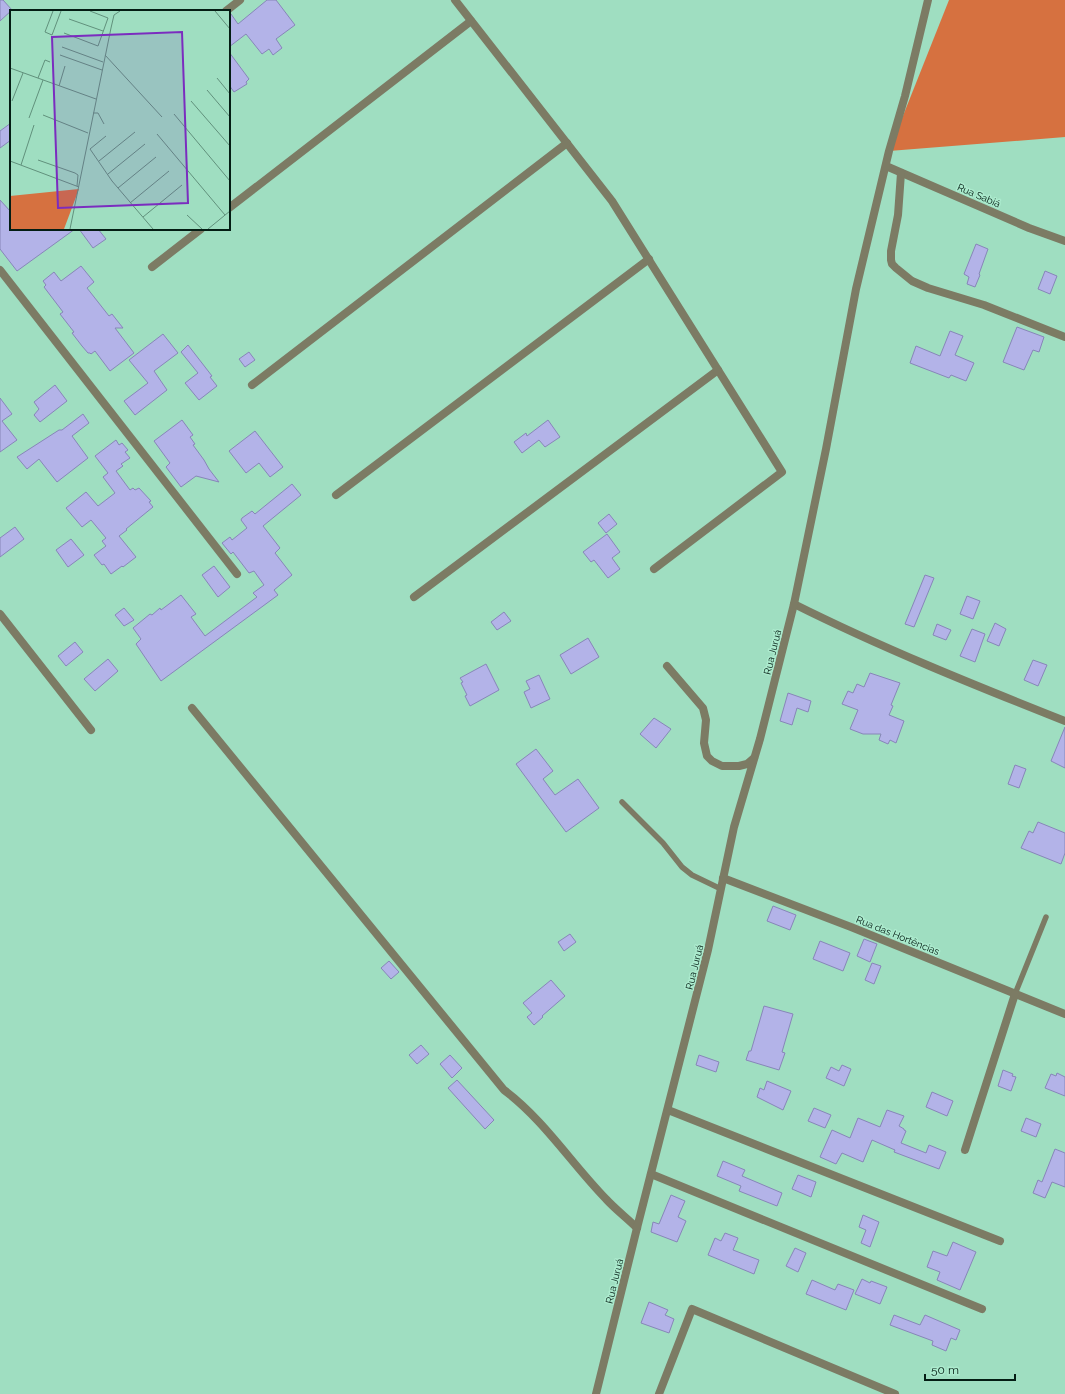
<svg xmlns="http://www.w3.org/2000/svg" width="1065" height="1394" font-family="Raleway,sans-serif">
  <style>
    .forest { fill: #d67140 }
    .building { fill: #b3b3e8; stroke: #8786b8 }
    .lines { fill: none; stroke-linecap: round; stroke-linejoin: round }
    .service { stroke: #7c7b64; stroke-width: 5.5 }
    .minor { stroke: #7c7b64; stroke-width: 8 }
    .tertiary { stroke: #7c7b64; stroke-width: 8 }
    .labels { text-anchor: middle; stroke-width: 3; stroke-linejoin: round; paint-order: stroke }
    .street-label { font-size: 10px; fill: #041d14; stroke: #acebce }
    .inset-road { fill: none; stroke: #61917c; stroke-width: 1 }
    .view { fill: #7b2cbf; fill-opacity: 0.15; stroke: #7b2cbf; stroke-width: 2 }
    .inset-edge { fill: none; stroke: #041d14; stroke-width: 2 }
  </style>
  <rect width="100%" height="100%" fill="#9fdec1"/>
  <!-- forest -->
  <polygon class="forest" points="949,0 1065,0 1065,137 889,151"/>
  <!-- building -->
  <g class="building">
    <polygon points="0,0 3,0 12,10 0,21"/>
    <polygon points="267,0 276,0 295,25 276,39 282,48 273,55 269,49 262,54 246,34 229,47 229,16 231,14 238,24"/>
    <polygon points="229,52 249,79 246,82 247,84 234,92 229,85"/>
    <polygon points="11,123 11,140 0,148 0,131"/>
    <polygon points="0,200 11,212 11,229 75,229 17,271 0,249"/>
    <polygon points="79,229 98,229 106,239 93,248"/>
    <polygon points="976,244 988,249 979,274 980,275 975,287 967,284 969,277 964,274"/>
    <polygon points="81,266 94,282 87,288 109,316 112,314 123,328 115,328 134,353 110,371 95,351 91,354 90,353 88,353 82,346 72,333 74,332 60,314 63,312 44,287 46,285 43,281 54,272 61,281"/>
    <polygon points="1045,271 1057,276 1050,294 1038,289"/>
    <polygon points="1017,327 1044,337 1039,352 1033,350 1024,370 1003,362"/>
    <polygon points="950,331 963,336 955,355 974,363 966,381 951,375 949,378 910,363 916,346 940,356"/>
    <polygon points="163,334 178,353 154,371 167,390 135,415 124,401 148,383 129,360"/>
    <polygon points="188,345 212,376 210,377 217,386 199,400 185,383 198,373 181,352"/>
    <polygon points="249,352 255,360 245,367 239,359"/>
    <polygon points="55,385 67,401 40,422 34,415 39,409 34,402"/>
    <polygon points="0,398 12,414 2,421 17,440 0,452"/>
    <polygon points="83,414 89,423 72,436 88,458 57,482 39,459 27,469 17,457 59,430 62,430"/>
    <polygon points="182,420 193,435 190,437 195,444 193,445 204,460 209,469 219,482 196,476 181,487 166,467 170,463 154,441"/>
    <polygon points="548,420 560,437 545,447 539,440 522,453 514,442 526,433 527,436"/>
    <polygon points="255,431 283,467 270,477 259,463 246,473 229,451"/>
    <polygon points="116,440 119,445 122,443 128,450 125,452 130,458 121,464 123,466 116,471 130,490 133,488 135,490 139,488 151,501 149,502 153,507 126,529 127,530 119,536 136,557 123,567 122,566 111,574 104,564 102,565 94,555 106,546 102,541 106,538 91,520 82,527 66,508 86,492 98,506 115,493 103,477 108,473 95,456"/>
    <polygon points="292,484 301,495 263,526 280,548 275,553 292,575 274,590 278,595 161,681 136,644 141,639 133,628 150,614 152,615 160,608 161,610 181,595 196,614 191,617 205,636 257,597 253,593 264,585 254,571 249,573 233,552 231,554 222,543 230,537 232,540 247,528 241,520 242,518 252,511 255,514"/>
    <polygon points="609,514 617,524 606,533 598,523"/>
    <polygon points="15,527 24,539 0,557 0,538"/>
    <polygon points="607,534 620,552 612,558 620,569 608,578 594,560 591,562 583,552"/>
    <polygon points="71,539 84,555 68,567 56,550"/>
    <polygon points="214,566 230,587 218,597 202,575"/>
    <polygon points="925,575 934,578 914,627 905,624"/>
    <polygon points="967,596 980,601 973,619 960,614"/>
    <polygon points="124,608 134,620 124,626 115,615"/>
    <polygon points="504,612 511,621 497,630 491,622"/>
    <polygon points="995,623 1006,629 999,646 987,641"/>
    <polygon points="937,624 951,630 946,640 933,635"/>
    <polygon points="972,629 985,634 975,662 960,656"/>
    <polygon points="588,638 599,657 571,674 560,655"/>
    <polygon points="75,642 83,652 66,666 58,656"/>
    <polygon points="108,659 118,671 95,691 84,679"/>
    <polygon points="1033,660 1047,665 1038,686 1024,680"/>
    <polygon points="486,664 499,690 470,706 465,696 467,695 461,683 463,682 460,678"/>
    <polygon points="870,673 900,683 891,705 893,706 889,715 904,721 896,743 890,740 888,744 879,740 881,734 863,734 850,729 858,710 842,704 848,691 853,693 857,684 864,687"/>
    <polygon points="539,675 550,699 531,708 524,692 530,689 526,681"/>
    <polygon points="788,693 811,701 808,712 797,708 792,725 780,721"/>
    <polygon points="654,718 671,729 656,748 640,734"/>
    <polygon points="1065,727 1065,768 1051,761"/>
    <polygon points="536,749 553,771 543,779 555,795 578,779 599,808 566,832 516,764"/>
    <polygon points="1015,765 1026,769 1019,788 1008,784"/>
    <polygon points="1038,822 1065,833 1065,853 1061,864 1021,848 1029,831 1033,833"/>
    <polygon points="773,906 796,915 790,930 767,921"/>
    <polygon points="570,934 576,942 564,951 558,942"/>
    <polygon points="864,939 877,944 870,962 857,956"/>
    <polygon points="820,941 850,953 843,971 813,959"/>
    <polygon points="389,961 399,972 391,979 381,968"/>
    <polygon points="872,963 881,966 874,984 865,980"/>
    <polygon points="551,980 565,996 542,1016 543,1017 534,1025 527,1017 532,1013 523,1003"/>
    <polygon points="764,1006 793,1014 782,1052 785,1053 779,1070 746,1060 749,1051 751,1051"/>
    <polygon points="421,1045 429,1054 417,1064 409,1055"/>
    <polygon points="450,1055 462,1068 452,1078 440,1064"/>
    <polygon points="699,1055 719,1062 716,1072 696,1065"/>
    <polygon points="842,1065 851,1069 844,1086 826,1078 831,1067 839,1071"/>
    <polygon points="1003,1070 1013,1074 1012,1076 1016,1077 1011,1091 998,1086"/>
    <polygon points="1057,1073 1065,1077 1065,1096 1045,1088 1051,1074 1056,1076"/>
    <polygon points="457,1080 494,1120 485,1129 448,1088"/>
    <polygon points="767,1081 791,1091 783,1110 757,1097 760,1088 764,1090"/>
    <polygon points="932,1092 953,1101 947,1116 926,1107"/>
    <polygon points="814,1108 831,1115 825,1128 808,1121"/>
    <polygon points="887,1110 904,1116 899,1126 904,1129 904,1130 906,1131 901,1143 926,1153 929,1145 946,1152 939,1169 894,1152 895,1150 872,1140 863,1162 842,1153 836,1164 820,1157 832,1130 850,1138 858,1118 880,1127"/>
    <polygon points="1026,1118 1041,1124 1036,1137 1021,1131"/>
    <polygon points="1055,1149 1065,1153 1065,1187 1052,1182 1045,1198 1033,1193 1038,1180 1042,1182"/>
    <polygon points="723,1161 745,1170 742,1176 782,1193 777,1206 739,1191 741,1186 717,1176"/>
    <polygon points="798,1175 816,1182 811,1197 792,1189"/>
    <polygon points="671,1195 685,1201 678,1217 686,1221 677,1242 651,1232 653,1222 659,1224"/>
    <polygon points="863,1215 879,1222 870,1247 861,1243 866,1230 859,1227"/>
    <polygon points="725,1233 738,1238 733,1250 759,1260 754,1274 708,1255 715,1238 721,1241"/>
    <polygon points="953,1242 976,1252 960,1290 937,1280 940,1272 927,1267 933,1251 947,1256"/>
    <polygon points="795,1248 806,1253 798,1272 786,1266"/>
    <polygon points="862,1279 870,1283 871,1281 887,1287 880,1304 855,1294"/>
    <polygon points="812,1280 835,1290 838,1284 854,1290 846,1310 806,1294"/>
    <polygon points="649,1302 668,1310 665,1315 674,1319 669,1333 641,1323"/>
    <polygon points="894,1315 920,1325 925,1315 960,1330 956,1340 951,1338 946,1351 932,1345 933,1341 890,1325"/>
  </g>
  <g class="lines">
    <!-- service -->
    <g class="service">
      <polyline points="622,802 663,843 682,867 692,875 721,889"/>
      <polyline points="1015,994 1046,917"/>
    </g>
    <!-- minor -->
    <g class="minor">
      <polyline points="455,0 612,201 782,472 654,569"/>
      <polyline points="226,11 240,0"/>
      <polyline points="886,166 1029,228 1065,241"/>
      <polyline points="901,173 898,215 891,251 891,260 892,264 896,268 912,281 928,288 984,305 1065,337"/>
      <polyline points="229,208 471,21"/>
      <polyline points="152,267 201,229"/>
      <polyline points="0,270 237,574"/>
      <polyline points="252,385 567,143"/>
      <polyline points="336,495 649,259"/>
      <polyline points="414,597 718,370"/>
      <path d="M794,604C882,648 974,685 1065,721"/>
      <polyline points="0,614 91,730"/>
      <polyline points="667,666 703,708 706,720 704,743 707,756 712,761 722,766 739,766 747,764 754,758"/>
      <path d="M192,708L504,1090C544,1120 571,1163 606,1199C615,1209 627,1218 637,1228"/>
      <polyline points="723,878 851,927 1065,1014"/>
      <polyline points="668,1110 1000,1241"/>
      <polyline points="965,1150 1015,994"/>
      <polyline points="651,1174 982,1309"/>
      <polyline points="659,1394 692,1309 895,1394"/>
    </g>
    <!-- tertiary -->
    <polyline class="tertiary" points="596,1394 637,1228 708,950 734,827 760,739 794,604 826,449 856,289 889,151 905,96 928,0"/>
  </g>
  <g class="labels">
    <!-- street labels -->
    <g class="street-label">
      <text transform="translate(979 195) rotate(23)" y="4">Rua Sabiá</text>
      <text transform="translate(772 652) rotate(-76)" y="4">Rua Juruá</text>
      <text transform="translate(898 935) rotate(22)" y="4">Rua das Hortências</text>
      <text transform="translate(694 967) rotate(-76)" y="4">Rua Juruá</text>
      <text transform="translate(614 1281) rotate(-76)" y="4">Rua Juruá</text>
    </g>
  </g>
  <!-- overview -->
  <g transform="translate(10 10)">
    <rect width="220" height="220" fill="#9fdec1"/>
    <path d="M69,179L54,219H0V186Z" fill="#d67140"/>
    <path class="inset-road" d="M43,1L35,22L42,25L51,1M205,1L220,19M59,9L93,21M54,23L88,36L98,8L80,1M52,37L93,52M50,45L92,60M95,45L152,107M0,58L86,89M28,68L35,50L40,52M207,68L220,84M49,76L55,56M197,80L220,107M2,91L13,63M181,91L220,136M83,103H88L94,114M164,104L220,171M33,105L78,123M19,108L33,70M147,124L215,205M96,126L80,139L102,171L143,219M28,150L65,163L68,165L67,176M0,151L69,177M89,151L125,122M11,155L24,115M98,164L135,134M108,178L146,147M120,193L159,161M177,205L192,219M133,207L172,175M60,219L101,18L104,5L110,1M198,219L220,201"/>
    <path class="view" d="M172,22L178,193L48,198L42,27Z"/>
    <rect width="220" height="220" class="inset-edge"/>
  </g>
  <!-- scale -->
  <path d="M925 1374v6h90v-6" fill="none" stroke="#041d14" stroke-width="2"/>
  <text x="931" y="1374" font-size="12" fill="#041d14" stroke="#acebce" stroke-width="3" paint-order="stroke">50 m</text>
</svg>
